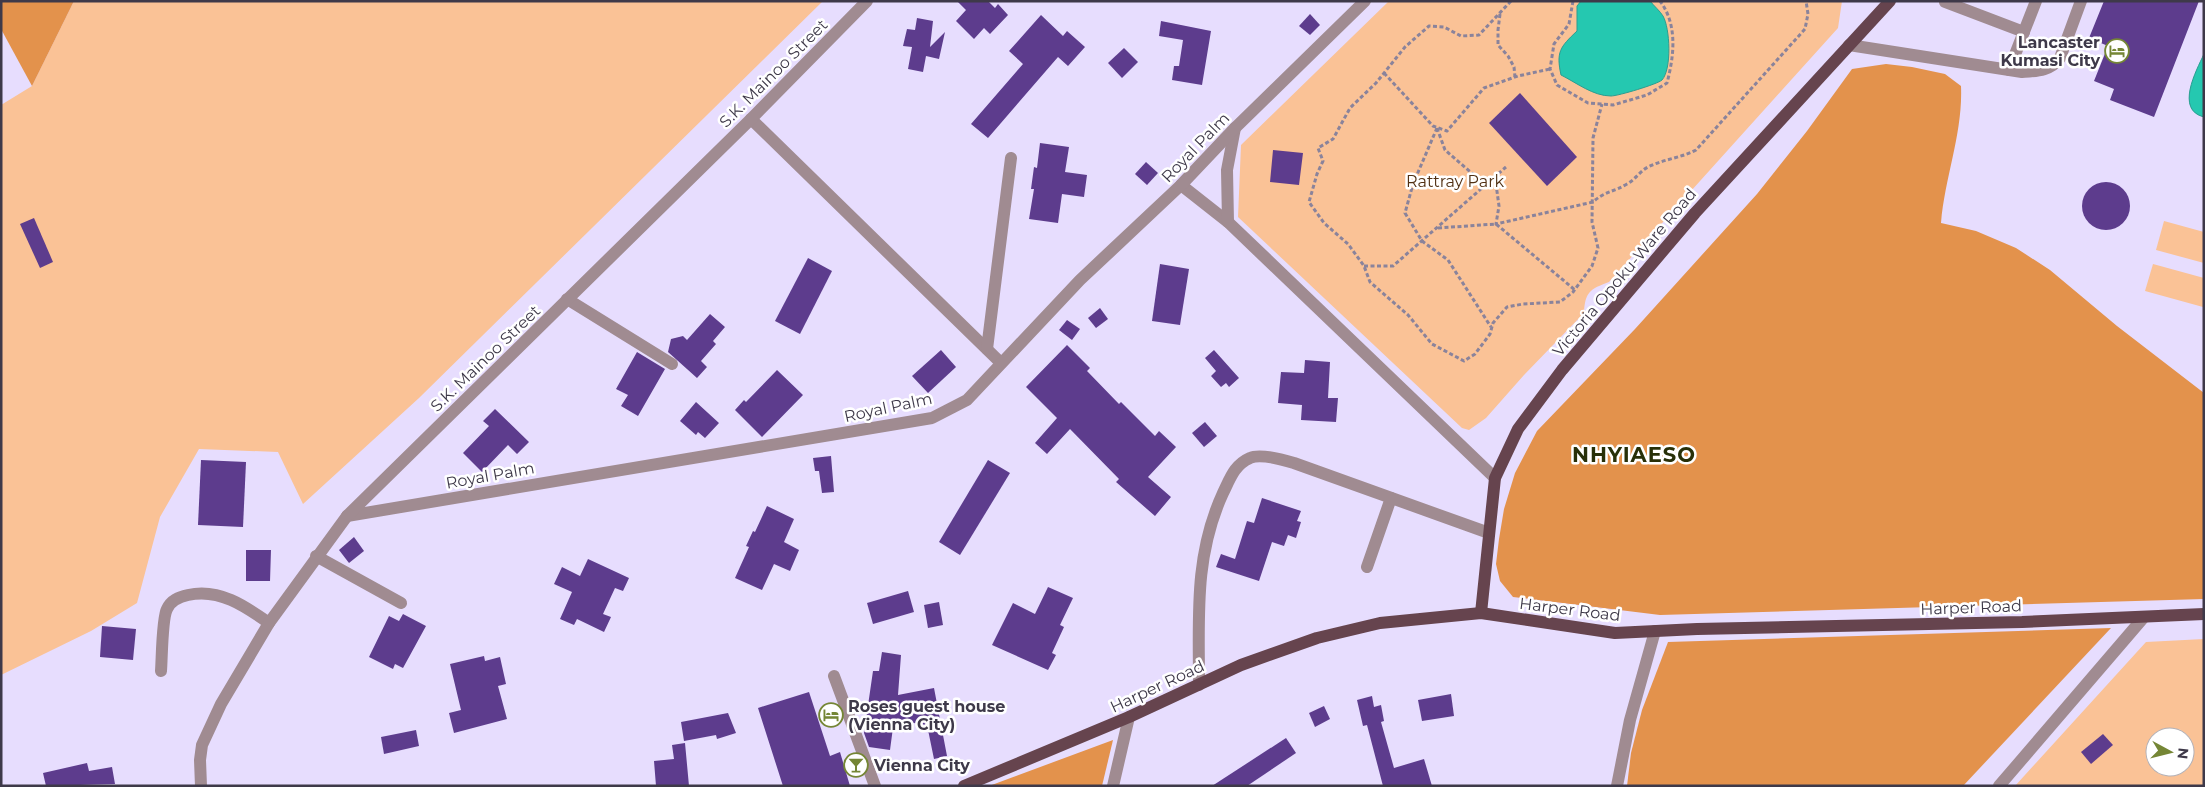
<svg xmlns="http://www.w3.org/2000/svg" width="2205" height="787" font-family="Montserrat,sans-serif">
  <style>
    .green { fill: #fac296; fill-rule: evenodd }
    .forest { fill: #e3924c }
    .water { fill: #25c8b0; stroke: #2c9d91 }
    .building { fill: #5d3c8d }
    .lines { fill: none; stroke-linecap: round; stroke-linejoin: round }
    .path { stroke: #8a839b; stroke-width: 3; stroke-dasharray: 4 2.5; stroke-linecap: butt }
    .minor { stroke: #a08b91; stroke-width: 12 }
    .major { stroke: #66444e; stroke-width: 12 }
    .labels { text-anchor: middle; stroke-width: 5; stroke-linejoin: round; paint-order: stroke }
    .poi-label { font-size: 16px; font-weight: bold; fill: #3e3949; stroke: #fff; text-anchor: start }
    .street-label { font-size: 16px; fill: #3e3949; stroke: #fff }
    .park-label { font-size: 16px; fill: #513013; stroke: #fff }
    .district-label { font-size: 21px; font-weight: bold; letter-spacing: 1px; fill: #283008; stroke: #fff }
  </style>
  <rect width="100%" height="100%" fill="#e7ddfe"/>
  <!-- green -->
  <g class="green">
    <polygon points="74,1 823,1 419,398 303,504 278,452 199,449 160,517 137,603 91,631 1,675 1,105 32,86"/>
    <path d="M1389,1H1842L1838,28L1609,282C1590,289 1585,292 1584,313L1524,375L1486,418L1469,430L1462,428L1238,217L1241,145Z"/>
    <polygon points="2164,221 2204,232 2204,263 2156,250"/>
    <polygon points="2153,264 2204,278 2203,307 2145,291"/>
    <path d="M2204,639V786H2015L2146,642ZM2155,737H2185V767H2155Z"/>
  </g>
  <!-- forest -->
  <g class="forest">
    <polygon points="1,1 74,1 32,86 1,29"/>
    <path d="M1886,64L1912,67L1945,74L1961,86C1963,133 1945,176 1941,223L1976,231L2016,248L2050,270L2117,326L2204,393V599L1660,615L1513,597L1500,581L1496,564L1499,539L1504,509L1515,473L1537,431L1635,329L1757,194L1807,131L1852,69Z"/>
    <polygon points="2111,628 1963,786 1627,786 1631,753 1642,710 1668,642"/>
    <polygon points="1113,740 1102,786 989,786"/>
  </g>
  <!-- water -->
  <g class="water">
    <path d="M1581,1H1650C1654,6 1660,11 1663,16C1670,28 1672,69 1662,80C1658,84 1618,96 1611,96C1593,96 1577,83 1561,75C1556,52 1560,47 1577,31V6Z"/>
    <path d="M2204,54V117C2175,110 2196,71 2204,54Z"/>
  </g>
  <!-- building -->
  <g class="building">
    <polygon points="957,1 988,1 995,8 998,4 1008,15 990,34 984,28 974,39 956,21 966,10"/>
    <polygon points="2104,1 2199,1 2154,117 2110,100 2114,89 2094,81 2108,46 2089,38"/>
    <polygon points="1310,14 1320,25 1310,35 1299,26"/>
    <polygon points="1041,15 1063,36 1067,31 1085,47 1068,66 1058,57 988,138 971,124 1023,64 1009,51"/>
    <polygon points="917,18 933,21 930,47 945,32 939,59 926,56 923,72 908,69 912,47 903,46 907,29 915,30"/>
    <polygon points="1161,21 1211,31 1202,85 1172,80 1174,66 1179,66 1183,40 1159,36"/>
    <polygon points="1124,48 1138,62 1122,78 1108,63"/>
    <polygon points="1520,93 1577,157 1547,186 1489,123"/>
    <polygon points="1040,143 1069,147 1065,172 1087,175 1084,197 1062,194 1058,223 1029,219 1034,189 1031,189 1034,167 1037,168"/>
    <polygon points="1273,150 1303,153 1299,185 1270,182"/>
    <polygon points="1146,162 1158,173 1147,185 1135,174"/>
    <circle cx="2106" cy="206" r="24"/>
    <polygon points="34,218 53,262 40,268 20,224"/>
    <polygon points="808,258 832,271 800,334 775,321"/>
    <polygon points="1160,264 1189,269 1180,325 1152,321"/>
    <polygon points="1100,308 1108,319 1096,328 1088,318"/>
    <polygon points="710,314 725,327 713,341 716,344 701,361 707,367 697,378 668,352 671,339 683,336 687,340"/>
    <polygon points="1067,320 1080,329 1072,340 1059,330"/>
    <polygon points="1067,345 1090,368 1087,371 1119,404 1121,402 1155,436 1159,431 1176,447 1148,477 1171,497 1155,516 1116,482 1119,479 1070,429 1047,454 1035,443 1057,418 1026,387"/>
    <polygon points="941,350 956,367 928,393 912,376"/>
    <polygon points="1214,350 1239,378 1229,387 1226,383 1221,387 1211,376 1216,371 1205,358"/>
    <polygon points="637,352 665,369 638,416 621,406 628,395 616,389"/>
    <polygon points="1305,360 1330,362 1328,398 1338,398 1336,422 1301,420 1302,405 1278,403 1281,372 1304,373"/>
    <polygon points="777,370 803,395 762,437 735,410 744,400 746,402"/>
    <polygon points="696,402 719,423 705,438 698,432 696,435 680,421"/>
    <polygon points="495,409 529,442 517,454 508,445 482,472 463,453 489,426 483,421"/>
    <polygon points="1205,422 1217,436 1204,447 1192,433"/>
    <polygon points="831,456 834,492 822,493 819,471 815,471 813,458"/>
    <polygon points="201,460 246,462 243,527 198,525"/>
    <polygon points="988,460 1010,473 960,555 939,542"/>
    <polygon points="1262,498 1301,511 1297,521 1301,522 1296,538 1288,535 1284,546 1272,542 1259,581 1216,567 1221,554 1235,559 1247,521 1254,523"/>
    <polygon points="767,506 794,519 784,542 799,550 790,571 774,564 762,590 735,578 749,547 746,546 753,531 755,532"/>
    <polygon points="354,537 364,551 349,563 339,550"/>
    <polygon points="246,550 271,550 270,581 246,581"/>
    <polygon points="588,559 629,578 623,591 615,588 603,614 611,617 604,632 577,619 574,625 560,619 572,592 554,584 562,567 580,576"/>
    <polygon points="1048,587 1073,598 1060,625 1064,627 1052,653 1056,655 1048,670 992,645 1013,603 1035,614"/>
    <polygon points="908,591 914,612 873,624 867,603"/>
    <polygon points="939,602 943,625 928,628 924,605"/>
    <polygon points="403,614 426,626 403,668 395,664 393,669 369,657 389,616 399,621"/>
    <polygon points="102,626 136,629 133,660 100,657"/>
    <polygon points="882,652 901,655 898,695 934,688 947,756 934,759 927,725 894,720 890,750 869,747 864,733 873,671 879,671"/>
    <polygon points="484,656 485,661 500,657 506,684 498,686 507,719 454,733 449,713 461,710 450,664"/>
    <polygon points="809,692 830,756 840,752 850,786 783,786 758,708"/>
    <polygon points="1451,694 1454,716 1422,721 1418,700"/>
    <polygon points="1372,696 1374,707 1381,705 1384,721 1381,722 1394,768 1424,759 1432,786 1383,786 1367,725 1363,726 1357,700"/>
    <polygon points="1324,706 1330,719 1315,727 1309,713"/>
    <polygon points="728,713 736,733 717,739 716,735 684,741 681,722"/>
    <polygon points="416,730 419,746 384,754 381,737"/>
    <polygon points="2103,734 2113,745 2091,764 2081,752"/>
    <polygon points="1286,738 1296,753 1247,786 1212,786"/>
    <polygon points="685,743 689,786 656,786 654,761 674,759 672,745"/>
    <polygon points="87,763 89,771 112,767 115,784 46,786 43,773"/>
  </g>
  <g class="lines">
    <!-- path -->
    <g class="path">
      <polyline points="1511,1 1479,35 1461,36 1444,27 1429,26 1405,47 1376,83 1350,108 1333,139 1318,148 1323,161 1317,174 1309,202 1324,223 1348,244 1364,266 1370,282 1408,315 1432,344 1464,361 1475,354 1490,334 1493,323 1507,307 1523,304 1560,302 1573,292 1592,266 1598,248 1592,222 1593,138 1602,104"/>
      <path d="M1573,1L1569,24L1554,44L1550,69L1557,85L1588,103L1613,105L1647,95L1667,83C1674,56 1678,25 1660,1"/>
      <polyline points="1500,14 1498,30 1498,45 1508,56 1514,67 1515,77"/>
      <polyline points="1384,73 1433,126 1447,131 1484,88 1518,76 1550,69"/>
      <polyline points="1437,128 1413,184 1405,213 1422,241 1448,260 1491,327"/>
      <polyline points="1437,128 1445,150 1474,175 1490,182"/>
      <path d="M1495,177L1499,206L1496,224L1593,202C1605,191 1614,192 1627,184C1635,180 1640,171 1648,167C1664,159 1681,158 1696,150L1805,29L1808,14L1806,1"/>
      <polyline points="1438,228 1496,224 1575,290"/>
      <polyline points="1364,266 1393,266 1506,167"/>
    </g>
    <!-- minor -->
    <g class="minor">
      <polyline points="1945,2 2024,32"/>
      <path d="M1849,45L2022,72C2037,71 2050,71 2060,58L2081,1"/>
      <polyline points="2009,70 2036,1"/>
      <polyline points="751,119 1001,363"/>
      <polyline points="1181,185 1228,222 1495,478"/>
      <polyline points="1228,222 1227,170 1235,128"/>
      <polyline points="567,299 672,364"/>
      <polyline points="987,349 1011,158"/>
      <polyline points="347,516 932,418 967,400 1080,280 1181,185 1235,128 1365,1"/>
      <polyline points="316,556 401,603"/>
      <polyline points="1367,567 1391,498"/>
      <path d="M161,671C162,658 162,618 167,609C171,600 179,597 188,595C219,588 245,606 269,623"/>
      <polyline points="834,676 875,786"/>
      <path d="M1199,685C1199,617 1194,556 1223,493C1230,479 1234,465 1250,458C1260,453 1284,460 1294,463L1489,533"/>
      <polyline points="201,786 200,760 202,745 221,704 269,623 347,516 751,119 867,1"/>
      <polyline points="1113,786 1129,717"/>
      <polyline points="1617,786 1630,720 1655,631"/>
      <polyline points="1999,786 2144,617"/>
    </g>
    <!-- major -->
    <g class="major">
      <polyline points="1481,613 1495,478 1518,429 1562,370 1695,213 1890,1"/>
      <polyline points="964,786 1129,717 1241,665 1317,638 1380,623 1481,613 1615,633 1697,629 2022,622 2204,614"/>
    </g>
  </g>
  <!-- icons -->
  <defs>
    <g id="hotel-ring" transform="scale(1.25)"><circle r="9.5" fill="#fff" stroke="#758635" stroke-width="1.5"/><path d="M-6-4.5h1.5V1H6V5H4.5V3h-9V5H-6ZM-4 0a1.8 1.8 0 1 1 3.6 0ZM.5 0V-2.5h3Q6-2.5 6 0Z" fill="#758635"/></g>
    <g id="bar-ring" transform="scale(1.25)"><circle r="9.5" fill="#fff" stroke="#758635" stroke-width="1.5"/><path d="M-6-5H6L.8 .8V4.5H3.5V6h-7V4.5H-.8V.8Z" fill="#758635"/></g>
  </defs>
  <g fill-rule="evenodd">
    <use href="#hotel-ring" x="2117" y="51"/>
    <use href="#hotel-ring" x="831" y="715"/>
    <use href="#bar-ring" x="856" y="765"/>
  </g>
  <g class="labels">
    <!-- poi labels -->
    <g class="poi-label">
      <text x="2100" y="48" text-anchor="end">Lancaster<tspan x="2100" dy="18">Kumasi City</tspan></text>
      <text x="848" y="712">Roses guest house<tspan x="848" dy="18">(Vienna City)</tspan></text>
      <text x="874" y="771">Vienna City</text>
    </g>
    <!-- street labels -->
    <g class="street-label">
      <text transform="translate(773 73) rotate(-45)" y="6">S.K. Mainoo Street</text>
      <text transform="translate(1195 147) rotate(-46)" y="6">Royal Palm</text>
      <text transform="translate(1624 272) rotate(-50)" y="6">Victoria Opoku-Ware Road</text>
      <text transform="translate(485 358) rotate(-44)" y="6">S.K. Mainoo Street</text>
      <text transform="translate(888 407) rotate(-12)" y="6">Royal Palm</text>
      <text transform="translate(490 475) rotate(-10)" y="6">Royal Palm</text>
      <text transform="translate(1971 607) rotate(-2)" y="6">Harper Road</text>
      <text transform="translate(1570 609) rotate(7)" y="6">Harper Road</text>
      <text transform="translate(1157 686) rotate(-25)" y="6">Harper Road</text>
    </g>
    <!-- park labels -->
    <g class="park-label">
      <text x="1455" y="187">Rattray Park</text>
    </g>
    <!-- district labels -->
    <g class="district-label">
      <text x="1634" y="462">NHYIAESO</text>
    </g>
  </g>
  <!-- border -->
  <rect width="2205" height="787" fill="none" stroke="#3e3949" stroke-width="5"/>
  <!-- north arrow -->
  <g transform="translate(2170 752) rotate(97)"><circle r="24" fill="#ffffff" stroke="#b2b0b6"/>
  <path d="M0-4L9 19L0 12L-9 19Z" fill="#758635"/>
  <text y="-8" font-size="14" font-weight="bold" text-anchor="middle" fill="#3e3949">N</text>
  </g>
</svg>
